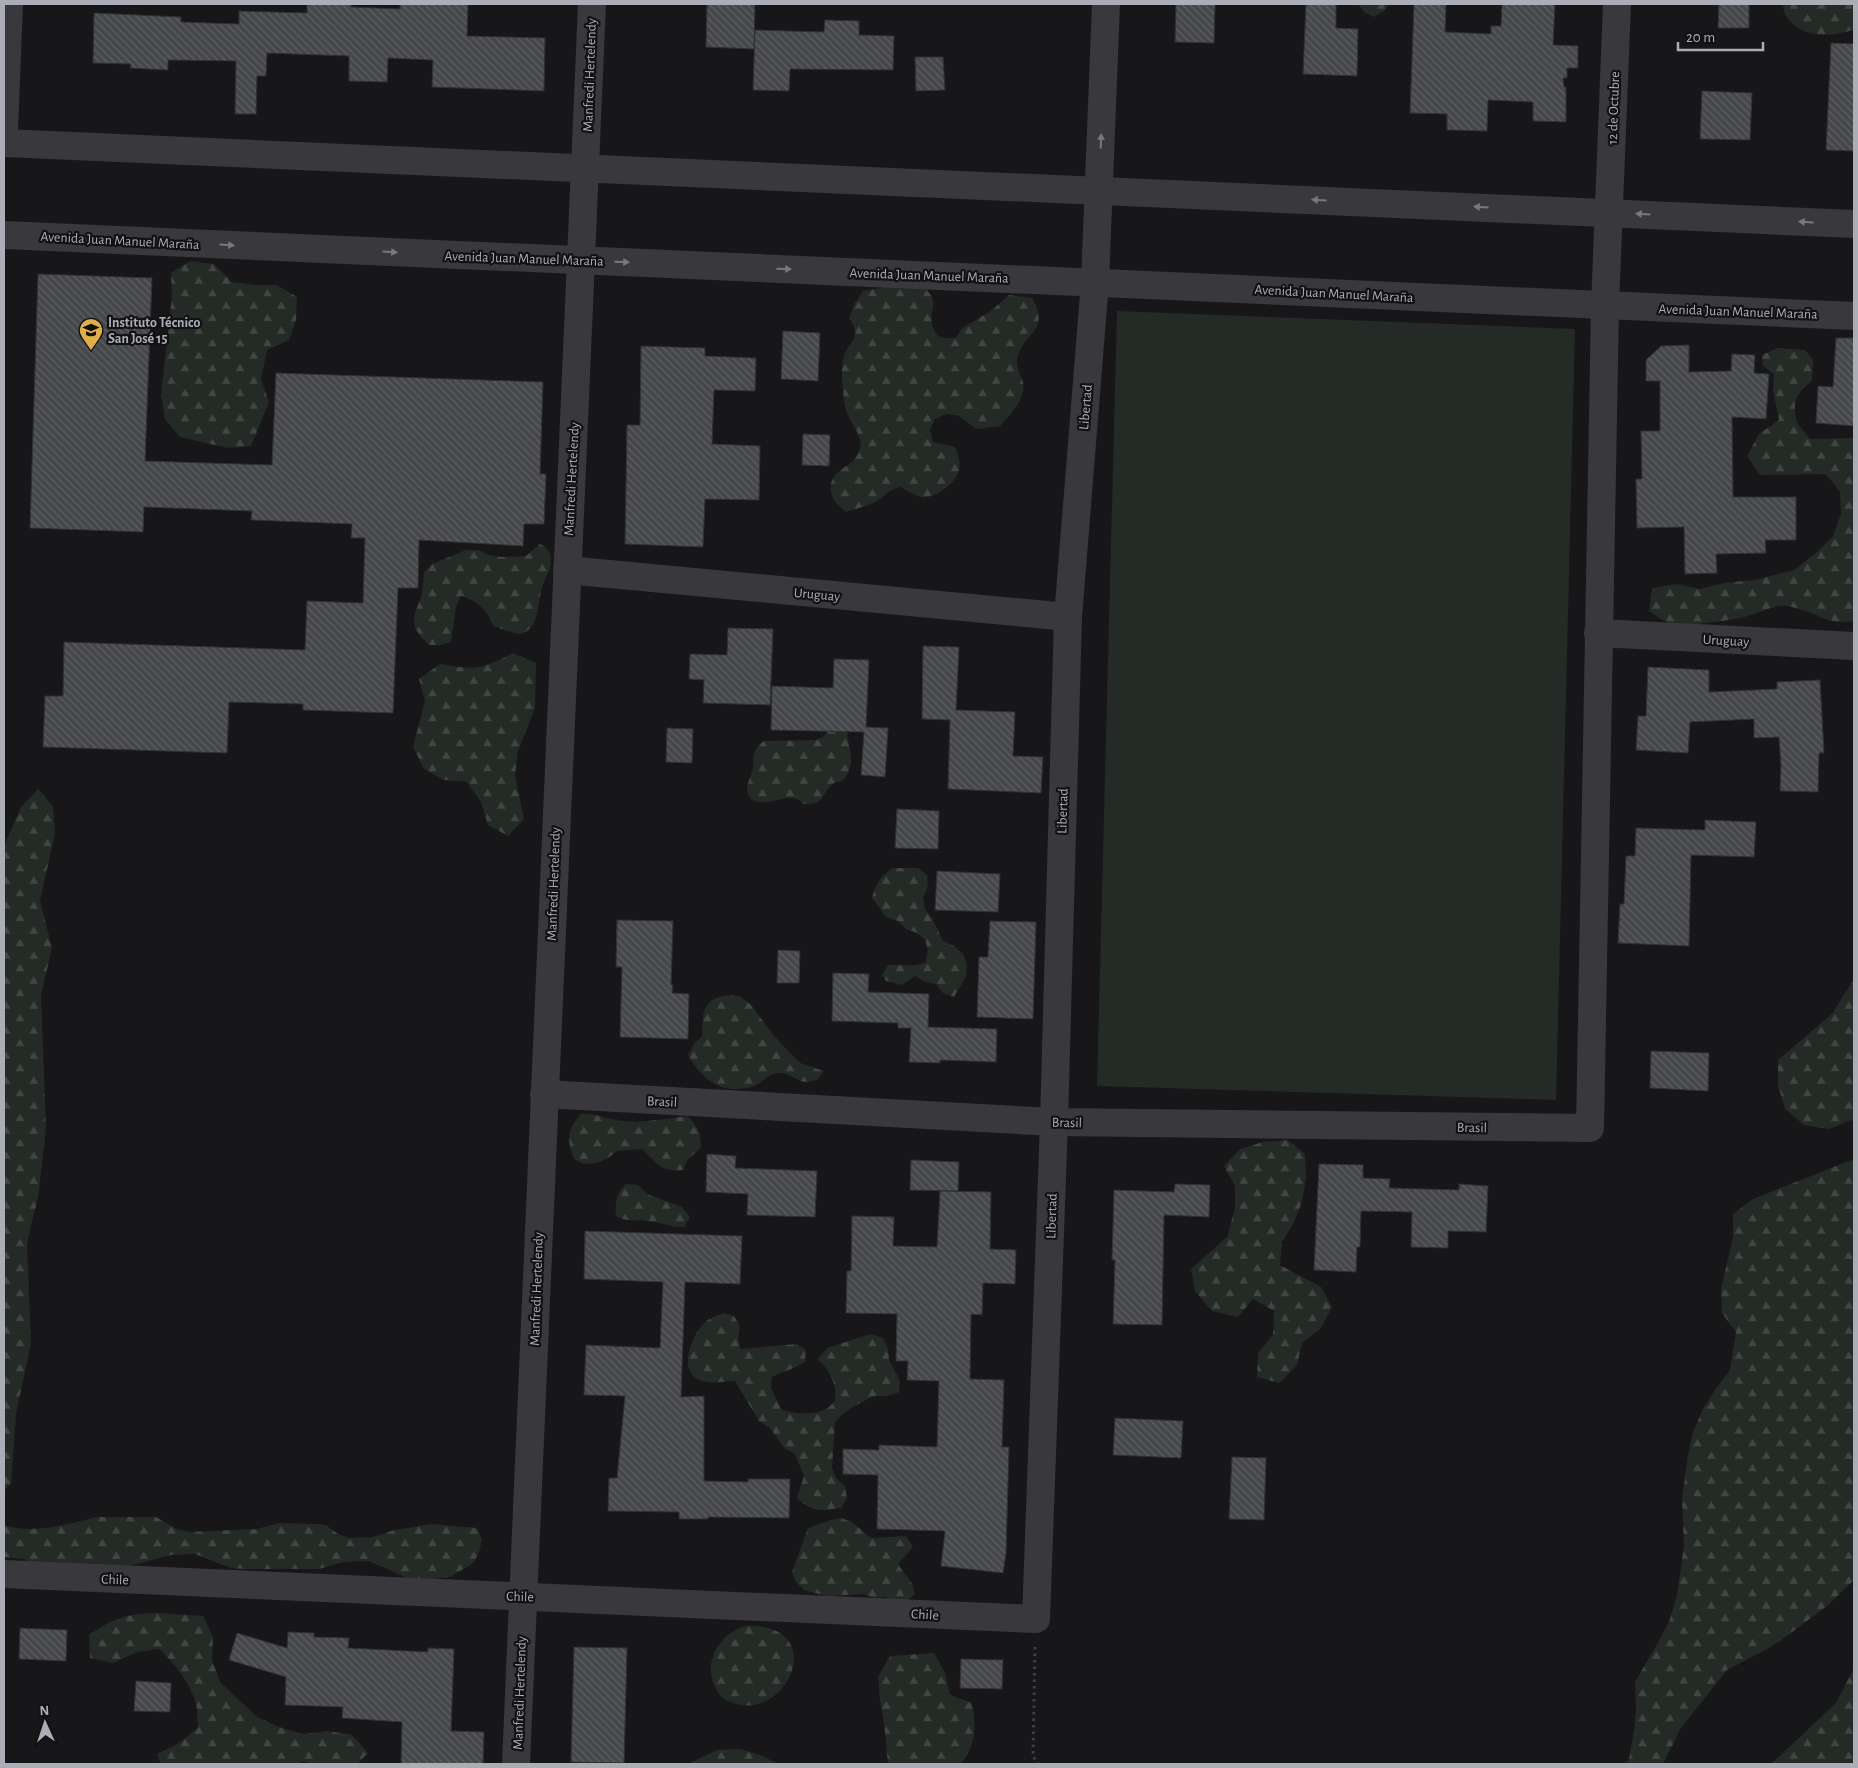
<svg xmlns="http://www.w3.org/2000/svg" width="1858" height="1768" font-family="'Alegreya Sans',sans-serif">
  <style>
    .green { fill: #242a25 }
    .forest { fill: url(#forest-firs) }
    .building { fill: url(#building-back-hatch); stroke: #313135 }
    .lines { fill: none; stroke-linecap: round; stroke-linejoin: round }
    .path { stroke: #3f4044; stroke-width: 3; stroke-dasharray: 2.5 4; stroke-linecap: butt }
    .minor { stroke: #39393d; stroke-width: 28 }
    .oneway { fill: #787980 }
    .labels { text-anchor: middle; stroke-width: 4.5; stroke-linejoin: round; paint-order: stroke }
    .street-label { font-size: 14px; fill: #abaeb7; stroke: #121214 }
    .poi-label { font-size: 14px; font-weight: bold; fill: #abaeb7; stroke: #121214; text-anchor: start }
  </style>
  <defs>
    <pattern id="forest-firs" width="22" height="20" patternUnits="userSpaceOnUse" patternTransform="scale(1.25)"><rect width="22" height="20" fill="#242a25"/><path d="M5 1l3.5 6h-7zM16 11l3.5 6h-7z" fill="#414642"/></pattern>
    <pattern id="building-back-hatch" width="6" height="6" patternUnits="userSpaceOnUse" patternTransform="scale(1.25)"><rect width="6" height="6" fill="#46474b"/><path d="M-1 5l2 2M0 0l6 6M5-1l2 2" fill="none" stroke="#5e5f63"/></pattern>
  </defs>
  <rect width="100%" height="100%" fill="#171719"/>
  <!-- green -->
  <polygon class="green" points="1117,311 1575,329 1556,1100 1097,1086"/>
  <!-- forest -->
  <g class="forest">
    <polygon points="1358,4 1389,4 1384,11 1374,17 1364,12"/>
    <path d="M1783,4H1854V30C1833,35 1811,40 1793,24C1787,19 1783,12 1783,4Z"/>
    <polygon points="190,261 214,264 232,282 256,285 277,285 297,297 296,320 289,340 267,350 261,379 269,402 251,446 228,448 180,437 165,419 161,395 172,296 171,273"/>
    <path d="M897,285H921C942,302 929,305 932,325C933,329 936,333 938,336L944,338H956L962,328L991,311L1009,295L1032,298C1052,332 1022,332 1017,360C1016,367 1021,375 1023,382C1026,399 1010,415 1000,426L977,429L957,415L946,414L935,419L930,430L933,442L955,447C958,454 961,463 959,470C956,483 935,499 922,497C915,496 906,490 900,487C888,491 889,492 880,499C870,506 858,508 846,512C839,506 832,501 831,491C828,469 855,468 860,449C863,436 851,424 847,413C843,401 843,387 842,375C842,368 842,362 844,356C850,339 863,338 849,318L855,303L863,291Z"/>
    <path d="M1777,348L1805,350L1813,360L1812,381C1798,391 1792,401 1796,419C1797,425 1806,433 1810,439L1854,438V621C1828,627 1810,608 1785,606C1774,605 1759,613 1748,616C1735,620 1680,628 1669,623C1662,620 1655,615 1649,611L1652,588L1677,584L1700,589L1724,583L1755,580L1794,570L1816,553L1833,536L1841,514L1840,492L1826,474L1760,475L1747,456L1759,434L1779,420L1773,390L1774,374L1763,366L1762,355Z"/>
    <path d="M540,544C559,553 549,571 543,584C537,600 541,630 520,634C517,634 497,628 494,626C492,624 490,618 489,616C481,605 473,599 461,596L456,607L451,642L440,645H429L421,637L415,628L414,616L422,594L424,572L432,564L466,550H478L489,555L501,557L526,556Z"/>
    <path d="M513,653L536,663L535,708L518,751L515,775L524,819L508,836L488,825L481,802L467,782L444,780L424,769L413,747L425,701L419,679L440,664C476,670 481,670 513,653Z"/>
    <path d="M831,728L847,730C848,753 858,759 843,781C819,783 830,807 804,804C789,789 771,808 754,801C741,794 750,779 753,769C754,762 752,755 756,749C758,746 761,743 764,741L816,740L823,737Z"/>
    <polygon points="38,789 53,806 55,833 40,901 52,948 41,995 46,1128 38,1198 32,1221 27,1245 31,1344 16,1413 11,1484 4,1490 4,846 21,807"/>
    <path d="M893,868H918L927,875L928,886L923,897L925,909L932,918L943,941L954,946L963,954L967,965L966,976L954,997L943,993L936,984L925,982L915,976L902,985L886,981L882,975L888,965C903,964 910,968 925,963L928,951L925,940L917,933L906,929L898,921L886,917L872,898C876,883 880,876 893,868Z"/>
    <polygon points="1854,979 1854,1119 1829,1129 1804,1125 1785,1109 1778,1085 1778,1060 1832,1014"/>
    <path d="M730,995L741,997L751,1005L774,1036L800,1063L824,1071L817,1080C814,1080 809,1082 806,1082C795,1081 791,1072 777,1073C767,1074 763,1083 754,1086C724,1096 702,1081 688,1055L694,1044L702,1036C703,1011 702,998 730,995Z"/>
    <path d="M581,1114C596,1113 602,1118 616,1120C637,1124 667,1119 687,1116C698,1125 701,1133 701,1148L688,1159L683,1170C661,1172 656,1163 642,1149L617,1151L608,1158L597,1163L584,1164L574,1159C567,1140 566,1130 581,1114Z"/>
    <polygon points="1288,1140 1305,1154 1306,1178 1302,1202 1293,1224 1282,1242 1280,1265 1321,1287 1332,1307 1321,1328 1302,1343 1297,1365 1280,1383 1257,1377 1258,1353 1273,1335 1274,1311 1253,1299 1238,1317 1212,1311 1195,1291 1191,1269 1227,1237 1235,1208 1235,1186 1224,1166 1240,1149 1263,1142"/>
    <polygon points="1854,1159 1854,1580 1827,1606 1788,1635 1769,1648 1727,1670 1681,1728 1663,1764 1626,1764 1629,1759 1634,1731 1636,1708 1635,1682 1659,1641 1670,1619 1677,1595 1684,1546 1682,1499 1688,1455 1693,1432 1703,1409 1715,1390 1730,1370 1736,1332 1722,1313 1721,1289 1733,1237 1733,1214 1753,1199"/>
    <path d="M626,1184L638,1185L647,1194L682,1207L690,1217L684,1227C669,1227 661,1222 647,1221C634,1219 629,1223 616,1216C615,1202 616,1194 626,1184Z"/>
    <path d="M723,1313L734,1316L740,1326L738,1338L740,1349L797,1344L806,1350L805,1362C794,1369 783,1371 772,1377L771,1388L781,1409C793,1414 813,1416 826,1409C829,1408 832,1403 835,1401C837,1383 830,1371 818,1359L827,1348L871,1334L883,1338L888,1348L889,1360L900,1381L899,1392L887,1396H874L854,1406L843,1414L835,1422L832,1468L836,1478L845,1486L847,1498L841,1508C820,1511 814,1513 797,1498L804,1476L795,1454L784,1448L770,1428L759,1421L735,1381C723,1381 707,1386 696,1378C679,1366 692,1337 703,1324C708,1319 716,1316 723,1313Z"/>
    <path d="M97,1517H156L177,1529L189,1532L257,1529L279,1523L314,1524L326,1525L338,1534L349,1538L372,1537L395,1530L432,1524L477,1528L482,1540L478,1555L472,1564L450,1577L414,1581L369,1561L344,1562L319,1569H243L231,1568L195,1554L171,1555L133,1565L72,1570L34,1566L24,1559L4,1557V1525C32,1535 68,1524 97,1517Z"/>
    <path d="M841,1518L852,1522L871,1538L906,1536L913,1547L898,1564C905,1576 913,1580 915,1594L906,1601L896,1602L884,1597L874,1598L863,1594L827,1596L804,1590L796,1582L792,1572L808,1528L830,1520Z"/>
    <path d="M156,1613L203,1616L213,1637L212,1660L220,1682L257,1717L279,1727L304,1734L328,1731L352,1735L368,1753L357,1764H314L302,1761L299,1764H161L157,1754L179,1743L198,1728C197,1720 198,1711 196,1704C190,1682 175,1664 159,1649L137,1652L113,1663L90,1658L89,1635C114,1618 126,1614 156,1613Z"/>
    <path d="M744,1626C835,1621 785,1733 724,1699C720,1696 717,1692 715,1687C703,1662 719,1635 744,1626Z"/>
    <path d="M934,1653L945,1673L950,1695L972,1703C976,1730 977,1741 961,1764H888L884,1723L880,1700L878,1677L890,1656Z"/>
    <polygon points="1854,1668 1854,1764 1771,1764 1836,1703"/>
    <polygon points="740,1749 763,1756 778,1764 688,1764 717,1750"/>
  </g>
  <!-- building -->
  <g class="building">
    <polygon points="307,4 351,4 351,7 400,9 400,4 468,4 467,36 545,38 544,91 432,87 433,60 388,58 387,82 349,81 349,56 267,53 266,76 257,76 256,114 235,114 236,61 168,60 168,70 130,68 131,64 93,63 94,13 181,17 181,22 239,24 239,11 307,13"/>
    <polygon points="707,4 755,4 754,49 706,47"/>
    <polygon points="1176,4 1215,4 1214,43 1175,42"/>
    <polygon points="1306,4 1336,4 1336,28 1358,29 1357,76 1303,74"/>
    <polygon points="1414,4 1446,4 1445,32 1491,34 1491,26 1501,26 1502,4 1555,4 1553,45 1578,46 1578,68 1567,68 1567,78 1563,78 1564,87 1566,87 1566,122 1533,121 1533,102 1488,100 1487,131 1447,130 1447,114 1410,113"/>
    <polygon points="1719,4 1749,4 1749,28 1718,28"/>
    <polygon points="825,20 859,21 859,35 894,36 893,70 790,69 789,91 753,90 755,30 824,32"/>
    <polygon points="1831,43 1854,44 1854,151 1826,150"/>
    <polygon points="915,57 943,57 945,90 916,91"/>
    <polygon points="1702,91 1752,93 1750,140 1700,139"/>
    <polygon points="38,274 152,278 145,461 272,465 276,373 543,382 540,474 546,474 544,524 524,524 523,546 419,540 418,588 398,588 393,713 303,710 303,704 229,702 227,753 43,747 45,696 63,696 64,642 305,650 307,601 363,603 365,538 351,538 352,524 251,520 252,511 144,507 143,532 30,528"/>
    <polygon points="783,331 820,333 818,381 781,379"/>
    <polygon points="1836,338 1854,338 1854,426 1816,423 1818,386 1833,387"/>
    <polygon points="1689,345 1689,372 1731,371 1732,354 1755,355 1754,373 1769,374 1766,419 1732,417 1733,497 1796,497 1796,540 1765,540 1766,553 1716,554 1717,573 1685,574 1684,527 1637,528 1636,479 1642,479 1641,431 1660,431 1660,381 1646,381 1646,360 1661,346"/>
    <polygon points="641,346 705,348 705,356 756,358 755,391 714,390 712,444 760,446 759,500 705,499 703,547 625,544 627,425 640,425"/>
    <polygon points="803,434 830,435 829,466 802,465"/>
    <polygon points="728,628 773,629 770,705 703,703 704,680 689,679 690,654 727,655"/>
    <polygon points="923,646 959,647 956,710 1015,712 1013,756 1043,757 1041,793 948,789 950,720 922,719"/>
    <polygon points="834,659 869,660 866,727 888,728 885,777 861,775 864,732 771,730 772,686 833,688"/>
    <polygon points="1648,667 1709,670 1709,692 1777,689 1777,682 1820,680 1824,753 1819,753 1818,792 1780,791 1781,766 1779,737 1754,738 1754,719 1690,722 1688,753 1636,750 1638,716 1646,716"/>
    <polygon points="667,728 693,729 692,763 666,762"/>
    <polygon points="897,809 939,811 938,849 895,848"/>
    <polygon points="1705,820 1756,822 1754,857 1691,855 1689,946 1618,943 1620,904 1624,904 1626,856 1635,856 1636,828 1705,830"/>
    <polygon points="937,871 1000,874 998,912 935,910"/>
    <polygon points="617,920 673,921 671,985 673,985 672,993 689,994 688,1039 620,1037 622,967 616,967"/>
    <polygon points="990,921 1036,922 1033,1019 977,1017 979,957 988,957"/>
    <polygon points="778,950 800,951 799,983 777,983"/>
    <polygon points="833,973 869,974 868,992 929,994 928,1027 997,1029 996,1062 940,1060 940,1063 909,1062 911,1028 898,1028 898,1023 832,1021"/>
    <polygon points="1651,1051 1709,1053 1708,1091 1650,1088"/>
    <polygon points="707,1154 736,1156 735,1168 817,1171 815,1217 747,1215 748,1194 706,1192"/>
    <polygon points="911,1160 959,1162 958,1191 910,1190"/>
    <polygon points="1319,1164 1363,1165 1363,1178 1390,1179 1389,1188 1459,1190 1459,1184 1488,1186 1486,1232 1448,1231 1448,1248 1411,1247 1412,1212 1361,1211 1360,1247 1357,1247 1356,1272 1314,1270"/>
    <polygon points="1175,1184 1210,1185 1209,1217 1164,1215 1162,1325 1113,1324 1115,1260 1112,1260 1114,1190 1174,1192"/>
    <polygon points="940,1191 991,1192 990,1249 1016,1250 1015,1284 983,1283 982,1315 971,1314 970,1379 1004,1380 1002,1447 1009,1447 1006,1553 1003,1573 941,1566 945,1531 877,1529 878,1475 843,1474 843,1449 879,1450 879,1445 937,1447 939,1381 907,1380 908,1361 896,1361 897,1314 846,1313 847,1271 851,1271 852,1216 894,1217 893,1246 937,1247"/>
    <polygon points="585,1231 742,1236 740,1284 685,1282 681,1397 704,1396 704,1481 748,1482 748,1479 790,1479 789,1518 708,1517 708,1519 679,1519 679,1512 608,1511 609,1478 617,1478 625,1396 584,1395 586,1345 660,1348 663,1282 584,1279"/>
    <polygon points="1115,1418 1183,1421 1181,1458 1113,1455"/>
    <polygon points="1232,1457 1266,1458 1264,1520 1229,1519"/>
    <polygon points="20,1628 67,1630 66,1661 19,1659"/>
    <polygon points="288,1632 314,1633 314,1637 349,1638 348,1648 428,1652 428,1648 454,1649 451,1731 484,1732 483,1764 401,1764 402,1722 342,1718 343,1707 285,1705 286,1677 229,1660 237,1633 287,1648"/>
    <polygon points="574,1647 627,1648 624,1763 571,1762"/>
    <polygon points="961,1659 1003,1660 1002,1689 960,1688"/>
    <polygon points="136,1681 171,1683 170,1712 134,1711"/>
  </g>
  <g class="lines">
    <!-- path -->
    <polyline class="path" points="1035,1647 1033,1756 1038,1764"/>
    <!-- minor -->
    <g class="minor">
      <polyline points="4,130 9,4"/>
      <polyline points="4,143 1854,224"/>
      <polyline points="4,235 1854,316"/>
      <polyline points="567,570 1068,617"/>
      <polyline points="1598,633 1854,646"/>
      <polyline points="544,1094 1054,1122 1590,1128 1605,306 1617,4"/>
      <polyline points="4,1574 1036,1619 1054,1122 1068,617 1095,282 1106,4"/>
      <polyline points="516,1764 592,4"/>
    </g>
  </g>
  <!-- one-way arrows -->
  <defs><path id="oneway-solid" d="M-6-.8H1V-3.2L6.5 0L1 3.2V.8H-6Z" transform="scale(1.25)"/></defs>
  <g class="oneway">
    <use href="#oneway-solid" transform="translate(1101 141) rotate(-88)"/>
    <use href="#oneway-solid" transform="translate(1319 200) rotate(-177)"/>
    <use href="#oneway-solid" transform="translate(1481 207) rotate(-177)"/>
    <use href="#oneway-solid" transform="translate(1643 214) rotate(-177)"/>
    <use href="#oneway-solid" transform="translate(1806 222) rotate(-177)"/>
    <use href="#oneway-solid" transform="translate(227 245) rotate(3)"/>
    <use href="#oneway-solid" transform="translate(390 252) rotate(3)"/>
    <use href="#oneway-solid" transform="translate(622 262) rotate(2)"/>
    <use href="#oneway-solid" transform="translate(784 269) rotate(2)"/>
  </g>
  <!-- icons -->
  <defs>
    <g id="school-pin" transform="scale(1.25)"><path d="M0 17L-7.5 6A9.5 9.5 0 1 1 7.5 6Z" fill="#dfaf49" stroke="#121214"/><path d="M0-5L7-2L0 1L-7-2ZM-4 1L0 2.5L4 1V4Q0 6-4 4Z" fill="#111"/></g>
  </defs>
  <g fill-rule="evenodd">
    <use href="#school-pin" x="91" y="330"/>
  </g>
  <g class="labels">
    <!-- street labels -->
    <g class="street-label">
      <text transform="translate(589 75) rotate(-88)" y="5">Manfredi Hertelendy</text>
      <text transform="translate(1613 108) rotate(-88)" y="5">12 de Octubre</text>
      <text transform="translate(120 240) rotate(3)" y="5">Avenida Juan Manuel Maraña</text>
      <text transform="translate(524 258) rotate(2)" y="5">Avenida Juan Manuel Maraña</text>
      <text transform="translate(929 275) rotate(2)" y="5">Avenida Juan Manuel Maraña</text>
      <text transform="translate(1334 293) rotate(3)" y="5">Avenida Juan Manuel Maraña</text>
      <text transform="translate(1738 311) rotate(2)" y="5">Avenida Juan Manuel Maraña</text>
      <text transform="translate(1085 407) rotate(-85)" y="5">Libertad</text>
      <text transform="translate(571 479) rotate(-87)" y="5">Manfredi Hertelendy</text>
      <text transform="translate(817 594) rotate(5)" y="5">Uruguay</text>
      <text transform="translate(1726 640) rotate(3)" y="5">Uruguay</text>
      <text transform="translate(1062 811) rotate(-88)" y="5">Libertad</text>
      <text transform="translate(553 884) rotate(-88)" y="5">Manfredi Hertelendy</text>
      <text transform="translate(662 1101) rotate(3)" y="5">Brasil</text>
      <text transform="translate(1067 1122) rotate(1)" y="5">Brasil</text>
      <text transform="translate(1472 1127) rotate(1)" y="5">Brasil</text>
      <text transform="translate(1051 1216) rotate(-88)" y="5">Libertad</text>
      <text transform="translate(536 1289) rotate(-88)" y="5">Manfredi Hertelendy</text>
      <text transform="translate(115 1579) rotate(2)" y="5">Chile</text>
      <text transform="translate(520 1596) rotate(2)" y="5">Chile</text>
      <text transform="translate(925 1614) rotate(3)" y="5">Chile</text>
      <text transform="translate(519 1693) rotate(-88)" y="5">Manfredi Hertelendy</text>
    </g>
    <!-- poi labels -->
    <g class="poi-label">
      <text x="108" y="327">Instituto Técnico<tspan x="108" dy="16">San José 15</tspan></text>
    </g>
  </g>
  <!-- border -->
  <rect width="1858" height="1768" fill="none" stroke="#abaeb7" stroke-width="10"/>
  <!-- north arrow -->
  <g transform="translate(45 1723) rotate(357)" stroke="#121214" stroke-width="4" paint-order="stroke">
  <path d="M0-4L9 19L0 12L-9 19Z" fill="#abaeb7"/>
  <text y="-8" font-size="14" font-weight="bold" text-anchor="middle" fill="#abaeb7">N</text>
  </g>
  <!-- scale -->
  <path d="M1678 42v8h85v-8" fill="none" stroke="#abaeb7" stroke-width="2.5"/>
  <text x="1686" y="42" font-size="15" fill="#abaeb7" stroke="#121214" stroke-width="4" paint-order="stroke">20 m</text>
</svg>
